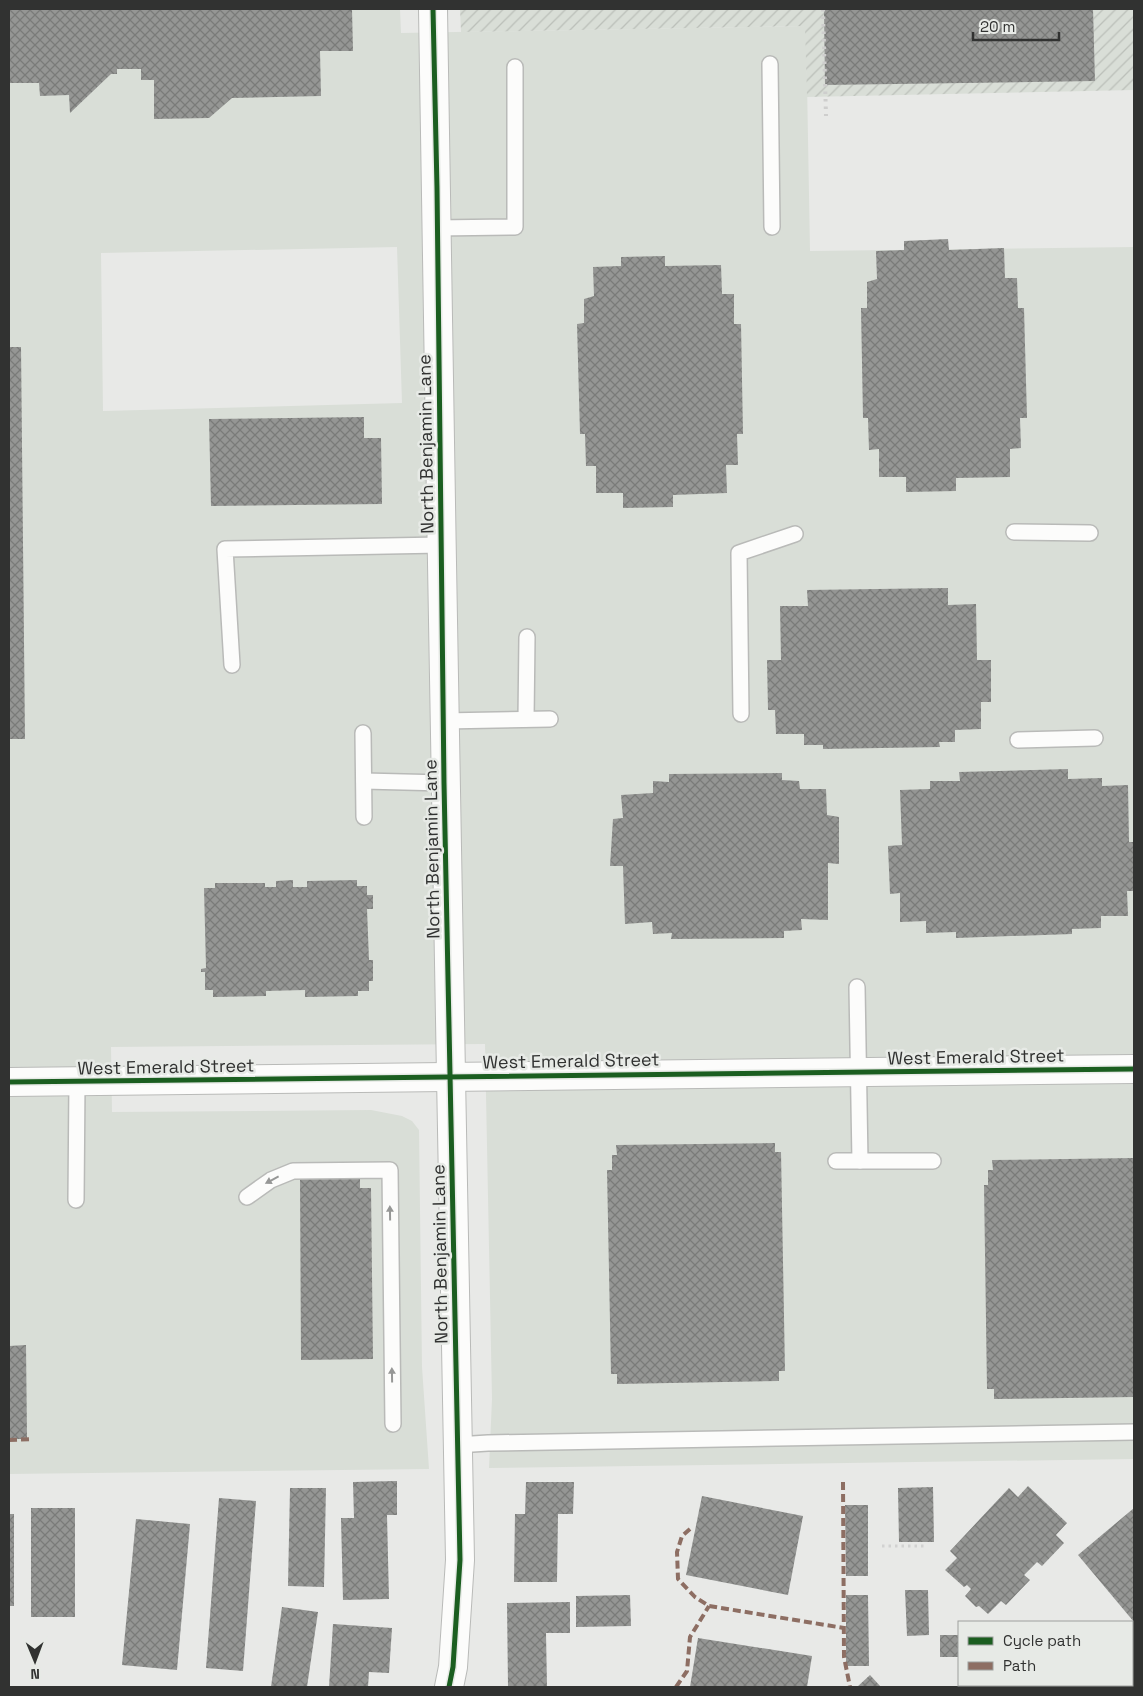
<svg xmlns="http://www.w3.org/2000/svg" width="1143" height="1696" font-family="'Space Grotesk',sans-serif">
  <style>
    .built { fill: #d9ded7; fill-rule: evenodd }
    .industrial { fill: url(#industrial-furrows) }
    .building { fill: url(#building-cross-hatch) }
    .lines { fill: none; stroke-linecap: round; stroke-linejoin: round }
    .lane-casing { stroke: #b9bab8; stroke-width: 18 }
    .street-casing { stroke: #b9bab8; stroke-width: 30 }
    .secondary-casing { stroke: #b9bab8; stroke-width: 30 }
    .path { stroke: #d1d2d1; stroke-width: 3; stroke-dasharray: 2.5 4; stroke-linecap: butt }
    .lane { stroke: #fcfcfb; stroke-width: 15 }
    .street { stroke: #fcfcfb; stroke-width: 28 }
    .secondary { stroke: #fcfcfb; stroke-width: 28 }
    .rail { stroke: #cececd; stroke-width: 4; stroke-dasharray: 2.5 5; stroke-linecap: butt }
    .quiet { stroke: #8d6e63; stroke-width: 4; stroke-dasharray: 8 4; stroke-linecap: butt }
    .cycleway-casing { stroke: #e7eae6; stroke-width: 8 }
    .cycleway { stroke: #1b5e20; stroke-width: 5 }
    .oneway { fill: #969796 }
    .labels { text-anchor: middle; stroke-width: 5; stroke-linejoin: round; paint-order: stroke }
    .street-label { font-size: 18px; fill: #313231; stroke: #e7eae6 }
  </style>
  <defs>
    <pattern id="industrial-furrows" width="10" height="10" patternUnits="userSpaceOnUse" patternTransform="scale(1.25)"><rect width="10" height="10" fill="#d9ded7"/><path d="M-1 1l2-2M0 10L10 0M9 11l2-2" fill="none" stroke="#bbbfb9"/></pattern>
    <pattern id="building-cross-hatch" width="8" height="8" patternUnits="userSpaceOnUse" patternTransform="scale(1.25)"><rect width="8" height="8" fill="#959694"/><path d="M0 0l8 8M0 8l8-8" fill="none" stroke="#7a7b79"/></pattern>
  </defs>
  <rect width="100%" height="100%" fill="#e8e9e7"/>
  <!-- built -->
  <path class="built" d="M9,9H400L401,33L806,26L810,251L1134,247V1459L489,1468L492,1399L485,1044L111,1047L112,1112L371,1110L402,1116L412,1121L419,1130L422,1367L429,1469L9,1474ZM397,247L402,403L103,411L101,253Z"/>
  <!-- industrial -->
  <polygon class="industrial" points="460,9 1134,9 1134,90 807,97 805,26 461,32"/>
  <!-- building -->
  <g class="building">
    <polygon points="9,9 352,9 353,51 320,51 321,96 232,98 209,118 154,119 154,80 141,80 141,69 117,69 117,74 111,74 70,113 69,95 40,96 39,83 9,83"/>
    <polygon points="824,9 1093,9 1095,81 825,85"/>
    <polygon points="948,239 949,250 1004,248 1005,278 1017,278 1018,308 1024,308 1027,418 1020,418 1021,448 1010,449 1010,477 956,478 956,491 906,492 906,477 879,477 879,449 869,450 868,418 863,418 861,308 867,308 867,282 877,279 876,251 904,250 904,241"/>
    <polygon points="665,256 665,266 721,265 722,294 734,294 734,324 741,324 743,434 737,434 738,465 726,465 727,493 673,495 673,507 623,508 623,493 596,493 596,466 586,466 585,434 580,434 577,324 584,323 584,299 594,296 593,267 621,266 621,257"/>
    <polygon points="9,347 21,347 25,739 9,739"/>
    <polygon points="364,417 364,438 381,438 382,504 211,506 209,419"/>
    <polygon points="948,588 948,605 976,604 977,660 991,660 991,702 981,702 981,729 955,730 955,742 939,742 940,747 823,749 823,745 804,745 804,734 776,734 775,710 768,710 767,660 781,660 780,606 808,606 807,590"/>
    <polygon points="1068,769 1068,779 1102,778 1102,786 1128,785 1129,842 1134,842 1134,891 1127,891 1128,916 1101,916 1101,928 1072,929 1072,934 956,938 956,932 926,933 926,921 900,922 900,893 890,894 888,846 902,845 900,790 930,789 930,781 960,781 959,772"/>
    <polygon points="782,773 782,780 799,781 800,789 826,789 827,815 839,817 839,864 828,863 828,920 801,919 802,930 784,931 784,938 671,939 672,933 653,934 652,922 625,924 623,866 610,866 613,819 623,818 621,795 653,793 653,781 669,782 669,774"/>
    <polygon points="293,880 293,887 307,887 307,881 357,880 357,886 367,886 367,895 373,895 373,909 367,909 369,960 373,960 373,981 369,981 369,991 358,991 358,996 305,997 305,990 266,991 266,996 213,997 213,990 205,990 205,972 201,972 201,969 206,968 204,888 215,888 215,883 265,883 265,887 276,887 276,881"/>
    <polygon points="775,1143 775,1152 781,1152 785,1371 779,1371 779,1381 617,1384 617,1374 611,1374 607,1170 612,1170 612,1155 617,1155 616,1145"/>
    <polygon points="1134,1158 1134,1397 994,1399 994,1389 987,1389 984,1185 988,1185 988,1170 993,1170 992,1160"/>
    <polygon points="360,1178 360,1188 371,1188 373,1359 301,1360 300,1179"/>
    <polygon points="26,1345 27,1439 9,1439 9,1346"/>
    <polygon points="397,1481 397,1515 387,1515 389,1599 343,1600 341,1518 354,1518 353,1482"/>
    <polygon points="526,1482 574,1482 573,1514 558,1514 557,1582 514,1582 515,1514 525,1514"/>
    <polygon points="1028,1486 1067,1523 1056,1535 1064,1543 1042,1566 1037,1562 1024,1575 1030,1580 1006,1605 1001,1601 988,1614 979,1606 976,1607 965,1596 971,1589 967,1585 964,1587 945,1570 957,1558 950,1551 1009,1488 1018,1497"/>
    <polygon points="933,1487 934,1542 899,1542 898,1488"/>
    <polygon points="290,1488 326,1488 324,1587 288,1586"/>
    <polygon points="702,1496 803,1516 788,1595 686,1575"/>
    <polygon points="219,1498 256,1501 243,1671 206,1668"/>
    <polygon points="845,1505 868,1505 868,1576 846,1576"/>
    <rect x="31" y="1508" width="44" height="109"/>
    <polygon points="1134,1508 1134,1622 1078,1555"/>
    <rect x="9" y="1514" width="5" height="92"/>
    <polygon points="136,1519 190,1524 177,1670 122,1665"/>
    <polygon points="905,1590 928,1590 929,1635 907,1636"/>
    <polygon points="630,1595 631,1626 576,1627 576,1596"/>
    <polygon points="846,1595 868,1595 869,1666 846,1666"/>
    <polygon points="570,1602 570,1633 546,1633 547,1687 508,1687 507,1603"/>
    <polygon points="282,1607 318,1612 307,1687 271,1687"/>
    <polygon points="333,1624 392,1628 389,1673 369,1672 368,1687 329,1687"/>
    <rect x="940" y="1635" width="19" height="22"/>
    <polygon points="698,1638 812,1656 807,1687 690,1687"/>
    <polygon points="870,1675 881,1687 857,1687"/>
  </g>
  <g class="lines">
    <!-- lane casing -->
    <g class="lane-casing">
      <g id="lane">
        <polyline points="770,64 772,227"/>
        <polyline points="436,228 515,227 515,67"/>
        <polyline points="1014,532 1090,533"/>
        <polyline points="232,665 225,549 441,545"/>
        <polyline points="741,714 739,553 795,534"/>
        <polyline points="526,719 527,637"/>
        <polyline points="443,721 550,719"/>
        <polyline points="363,733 364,817"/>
        <polyline points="1018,740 1095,738"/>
        <polyline points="364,781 444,783"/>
        <polyline points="857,987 860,1161"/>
        <polyline points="836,1161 933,1161"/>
        <polyline points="247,1197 271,1180 293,1171 390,1170 393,1424"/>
        <polyline points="76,1200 77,1082"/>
        <polyline points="457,1445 488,1443 1134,1432"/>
      </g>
    </g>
    <!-- street casing -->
    <g class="street-casing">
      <polyline id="street" points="449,1687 453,1667 460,1560 451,1076"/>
    </g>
    <!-- secondary casing -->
    <g class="secondary-casing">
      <g id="secondary">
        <path d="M433,9C441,365 442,720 451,1076"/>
        <polyline points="9,1082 1134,1069"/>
      </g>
    </g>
    <!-- path -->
    <polyline class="path" points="882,1546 927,1546"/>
    <!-- lane -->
    <use href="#lane" class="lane"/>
    <!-- street -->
    <use href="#street" class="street"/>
    <!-- secondary -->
    <use href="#secondary" class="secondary"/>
    <!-- rail -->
    <polyline class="rail" points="823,9 826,116"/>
    <!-- quiet -->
    <g class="quiet">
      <polyline points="9,1440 32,1439"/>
      <polyline points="843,1482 844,1657 850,1687"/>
      <polyline points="690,1529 682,1536 677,1552 678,1579 695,1597 709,1606 844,1628"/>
      <polyline points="676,1687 687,1671 690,1637 709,1606"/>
    </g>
    <!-- cycleway casing -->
    <g class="cycleway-casing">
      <g id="cycleway">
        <polyline points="433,9 437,188 444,783 460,1560 453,1667 449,1687"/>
        <polyline points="9,1082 1134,1069"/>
      </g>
    </g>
    <!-- cycleway -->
    <use href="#cycleway" class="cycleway"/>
  </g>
  <!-- one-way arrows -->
  <defs><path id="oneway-solid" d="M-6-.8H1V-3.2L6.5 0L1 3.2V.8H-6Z" transform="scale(1.25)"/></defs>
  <g class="oneway">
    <use href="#oneway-solid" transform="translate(272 1180) rotate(152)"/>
    <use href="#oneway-solid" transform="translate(390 1213) rotate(-91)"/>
    <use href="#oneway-solid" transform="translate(392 1375) rotate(-91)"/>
  </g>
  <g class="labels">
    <!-- street labels -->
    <g class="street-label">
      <text transform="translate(426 444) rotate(-91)" y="6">North Benjamin Lane</text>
      <text transform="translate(432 849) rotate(-91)" y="6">North Benjamin Lane</text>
      <text transform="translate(976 1057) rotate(-1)" y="6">West Emerald Street</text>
      <text transform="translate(571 1061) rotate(-1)" y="6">West Emerald Street</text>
      <text transform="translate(166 1067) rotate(-1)" y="6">West Emerald Street</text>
      <text transform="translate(440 1254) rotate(-91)" y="6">North Benjamin Lane</text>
    </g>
  </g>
  <!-- border -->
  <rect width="1143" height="1696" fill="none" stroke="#313231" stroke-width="20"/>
  <!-- legend -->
  <rect x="958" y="1621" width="175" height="65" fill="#e7eae6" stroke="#9ea09e"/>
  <rect x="968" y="1637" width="25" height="8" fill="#1b5e20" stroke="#9ea09e"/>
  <text x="1003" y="1646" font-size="15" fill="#313231">Cycle path</text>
  <rect x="968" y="1662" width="25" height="8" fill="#8d6e63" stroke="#9ea09e"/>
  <text x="1003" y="1671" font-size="15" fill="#313231">Path</text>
  <!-- north arrow -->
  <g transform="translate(35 1661) rotate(179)" stroke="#e7eae6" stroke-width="4" paint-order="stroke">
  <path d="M0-4L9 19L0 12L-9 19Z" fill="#313231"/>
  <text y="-8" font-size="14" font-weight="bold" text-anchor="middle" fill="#313231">N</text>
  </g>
  <!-- scale -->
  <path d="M973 32v8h86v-8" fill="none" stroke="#313231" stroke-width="2.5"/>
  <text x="980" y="32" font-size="15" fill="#313231" stroke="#e7eae6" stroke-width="4" paint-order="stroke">20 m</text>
</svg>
